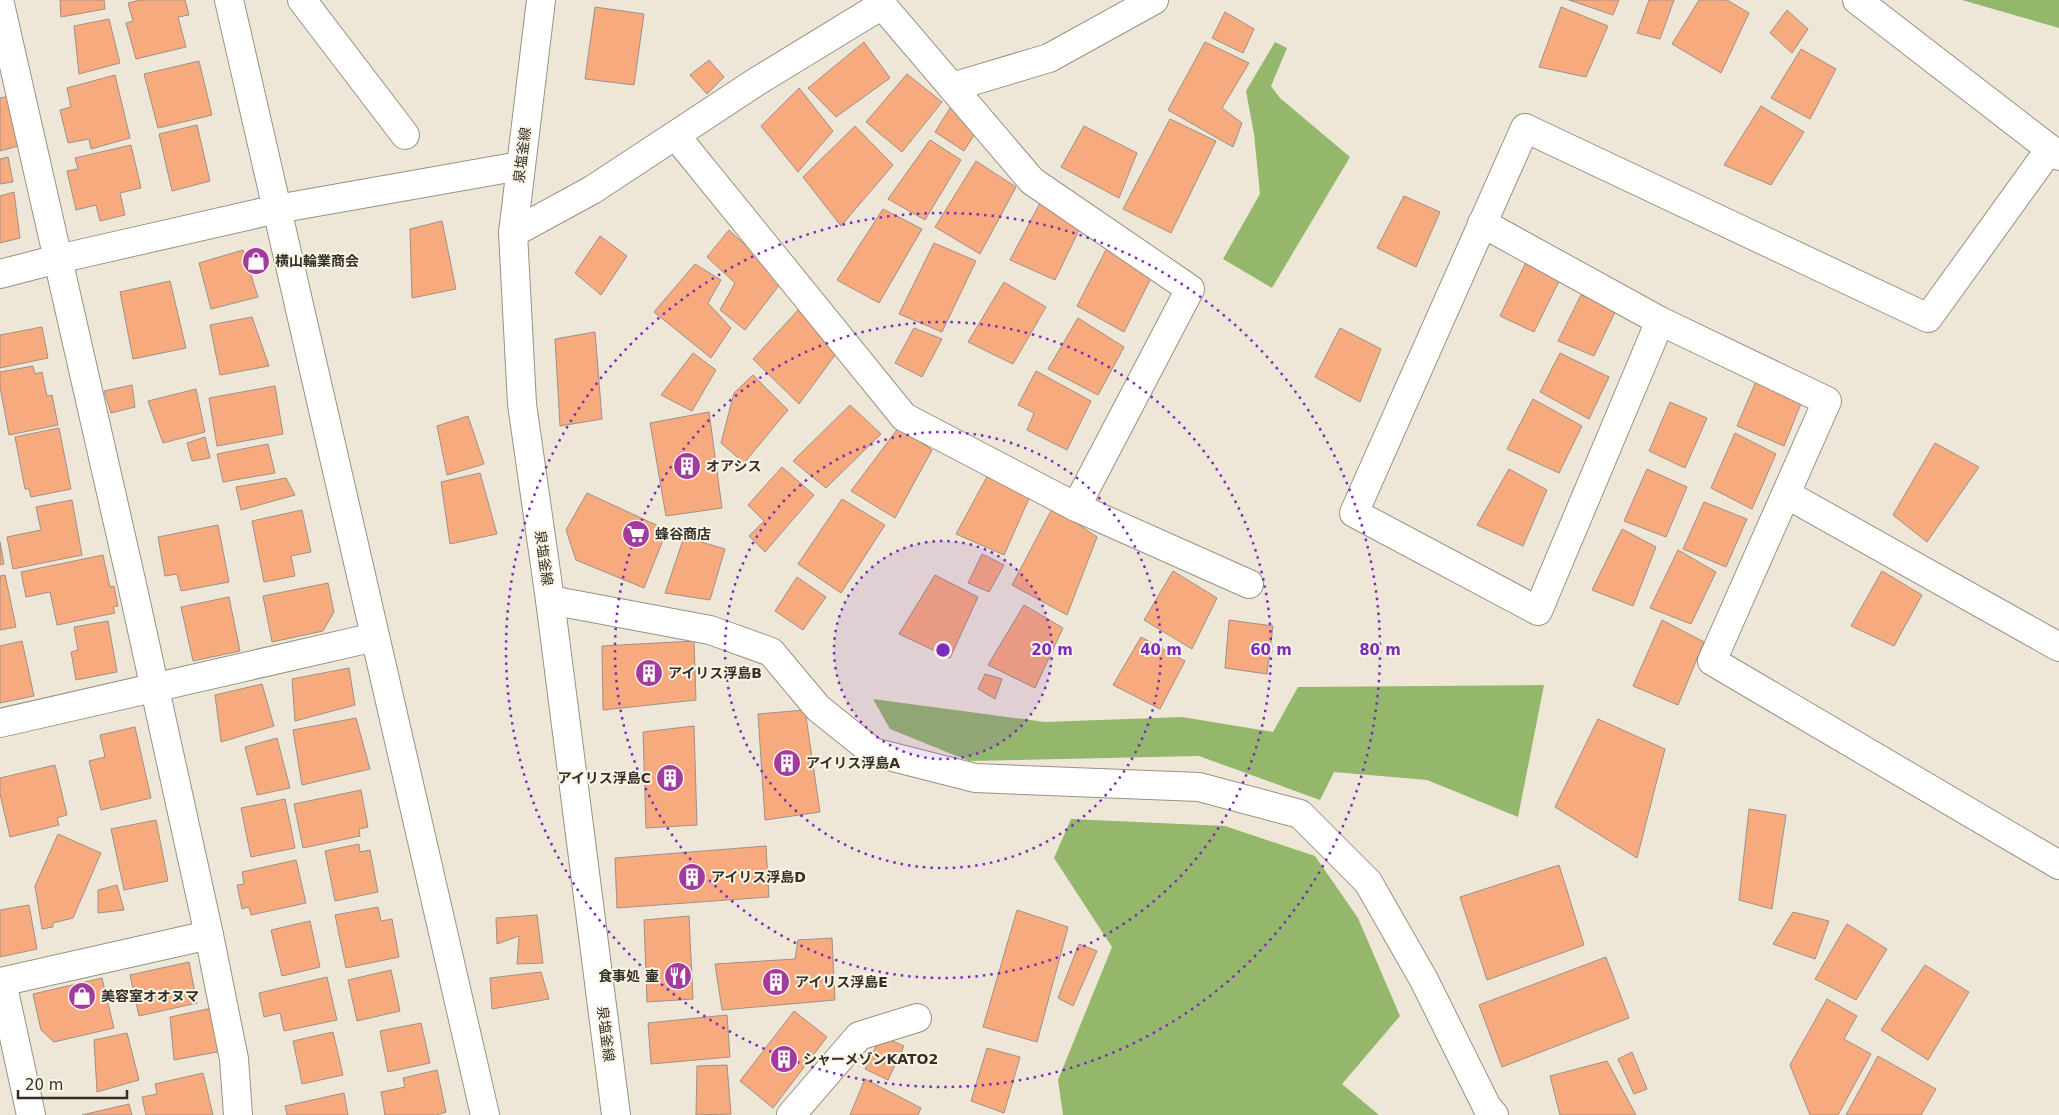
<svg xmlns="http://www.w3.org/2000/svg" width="2059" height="1115" font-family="'DejaVu Sans','Noto Sans JP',sans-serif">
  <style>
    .forest { fill: #95b76c }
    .building { fill: #f7aa7e; stroke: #a09087 }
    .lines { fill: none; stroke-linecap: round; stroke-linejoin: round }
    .minor-casing { stroke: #999283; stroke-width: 30 }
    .tertiary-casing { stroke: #999283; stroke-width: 30 }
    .primary-casing { stroke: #999283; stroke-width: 30 }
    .minor { stroke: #fff; stroke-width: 28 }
    .tertiary { stroke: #fff; stroke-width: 28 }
    .primary { stroke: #fff; stroke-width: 28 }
    .ring { fill: none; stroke: #7b2cbf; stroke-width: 2.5; stroke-dasharray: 2.5 5 }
    .labels { text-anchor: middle; stroke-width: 4; stroke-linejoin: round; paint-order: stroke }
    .street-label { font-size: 14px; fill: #322f29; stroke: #fbf4e4 }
    .poi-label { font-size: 14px; font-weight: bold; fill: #322f29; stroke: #fbf4e4; text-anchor: start }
    .centre { fill: #7b2cbf; stroke: #fbf4e4; stroke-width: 2.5 }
    .ring-label { font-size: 15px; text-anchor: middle; font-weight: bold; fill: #7b2cbf; stroke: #fbf4e4; stroke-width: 4; stroke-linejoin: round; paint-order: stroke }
  </style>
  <rect width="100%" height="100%" fill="#eee7d7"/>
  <!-- forest -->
  <g class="forest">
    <polygon points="1962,0 2059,0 2059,28"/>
    <polygon points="1275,42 1287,48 1271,86 1280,98 1350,157 1272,288 1223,259 1260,194 1254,134 1246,91"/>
    <polygon points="1544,685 1518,817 1427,780 1334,772 1320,800 1199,756 969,761 890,729 873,699 1045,722 1182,717 1273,732 1298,687"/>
    <polygon points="1071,819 1225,826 1315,856 1358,918 1400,1016 1342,1084 1379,1115 1063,1115 1058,1080 1112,947 1054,858"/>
  </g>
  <!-- building -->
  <g class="building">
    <polygon points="60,0 104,0 105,9 61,17"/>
    <polygon points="140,0 185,0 189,15 178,17 186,47 136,59 126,23 133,21 128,3"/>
    <polygon points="1569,0 1619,0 1613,15"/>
    <polygon points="1649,0 1674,0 1660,39 1637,33"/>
    <polygon points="1699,0 1727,0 1749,13 1721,73 1672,44"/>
    <polygon points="595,7 644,14 634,85 585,79"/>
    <polygon points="1561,7 1608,26 1586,77 1539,67"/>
    <polygon points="1787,10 1808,29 1792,53 1770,33"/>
    <polygon points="1225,12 1254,29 1243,53 1212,38"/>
    <polygon points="109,19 120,63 79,74 74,26"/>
    <polygon points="864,42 890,78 836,117 808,88"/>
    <polygon points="1205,42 1249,63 1222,108 1242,123 1233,147 1168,110"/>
    <polygon points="1801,49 1836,69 1810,119 1771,98"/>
    <polygon points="709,60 724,77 707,94 690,75"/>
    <polygon points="199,61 212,115 158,128 144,74"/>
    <polygon points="907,74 942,102 902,152 866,122"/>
    <polygon points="115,75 130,138 91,149 89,139 68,143 60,110 71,107 67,88"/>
    <polygon points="799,88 833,131 798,172 761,126"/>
    <polygon points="9,96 18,146 0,151 0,98"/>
    <polygon points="952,105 979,127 964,151 935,132"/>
    <polygon points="1761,106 1804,132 1771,185 1724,165"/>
    <polygon points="1170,119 1216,141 1171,233 1123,209"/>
    <polygon points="197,125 210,181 172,191 159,134"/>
    <polygon points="855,126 893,165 841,226 803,177"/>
    <polygon points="1084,126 1137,153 1119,198 1061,167"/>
    <polygon points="930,140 961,160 925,220 888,199"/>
    <polygon points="131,145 141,188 120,193 125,215 100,221 96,205 76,210 67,171 78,169 75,158"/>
    <polygon points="8,157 13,182 0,184 0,159"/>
    <polygon points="976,161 1016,187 980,254 935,227"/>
    <polygon points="14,192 20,238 0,243 0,196"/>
    <polygon points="1404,196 1440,212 1416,267 1377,248"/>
    <polygon points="1040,203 1081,226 1055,280 1010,260"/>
    <polygon points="883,209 922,229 879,303 837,280"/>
    <polygon points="442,221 456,289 412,298 410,229"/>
    <polygon points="729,230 783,280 745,330 720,310 735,283 707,257"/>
    <polygon points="600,236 627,256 601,295 575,273"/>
    <polygon points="934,243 976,261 942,332 899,314"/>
    <polygon points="1108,246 1156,268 1124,332 1077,306"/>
    <polygon points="243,250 258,297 211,309 199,263"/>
    <polygon points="1528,258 1561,277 1534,332 1500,316"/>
    <polygon points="695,264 721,280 708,303 731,328 711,358 654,312"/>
    <polygon points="170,281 186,348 133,359 120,292"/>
    <polygon points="1004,282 1046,307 1013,364 968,342"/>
    <polygon points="1581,295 1616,310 1594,356 1558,341"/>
    <polygon points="800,308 841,347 799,404 753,359"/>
    <polygon points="252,317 269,366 220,375 210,325"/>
    <polygon points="1078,318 1124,347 1098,395 1048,369"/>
    <polygon points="42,327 48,358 0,368 0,335"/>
    <polygon points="914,328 942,339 922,377 895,363"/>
    <polygon points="1340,328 1381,349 1360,402 1315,377"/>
    <polygon points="595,332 602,419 560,426 555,339"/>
    <polygon points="693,353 716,370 692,411 661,395"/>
    <polygon points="1560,353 1609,377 1589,419 1540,392"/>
    <polygon points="33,366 35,374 42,372 47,396 52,395 58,425 9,435 0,387 0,372"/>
    <polygon points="1036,371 1091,401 1067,450 1027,430 1034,413 1018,405"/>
    <polygon points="753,375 788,410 744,463 721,443 734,393"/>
    <polygon points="1757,379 1804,396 1784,446 1737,426"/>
    <polygon points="132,385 135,407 111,413 104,391"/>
    <polygon points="275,386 283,434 217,446 209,398"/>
    <polygon points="196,389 205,432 163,443 148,401"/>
    <polygon points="1533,399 1582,426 1559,473 1507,449"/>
    <polygon points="1670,402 1707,418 1685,468 1649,451"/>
    <polygon points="850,405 881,434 826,488 793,461"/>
    <polygon points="709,412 722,508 666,516 650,423"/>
    <polygon points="468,416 484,464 447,475 437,426"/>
    <polygon points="899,427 932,450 895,518 851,491"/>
    <polygon points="59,428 71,489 31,497 29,489 25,489 15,437"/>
    <polygon points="1735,433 1776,454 1752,509 1711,488"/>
    <polygon points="205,437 210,458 192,461 187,443"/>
    <polygon points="1935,443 1979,467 1927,542 1893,515"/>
    <polygon points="268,444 275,473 223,482 217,454"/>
    <polygon points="782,467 814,495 765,552 749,536 764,521 748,505"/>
    <polygon points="1509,469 1547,490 1523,546 1477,525"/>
    <polygon points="1647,469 1687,487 1666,537 1624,521"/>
    <polygon points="990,471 1032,492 1004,555 956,534"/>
    <polygon points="480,473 497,534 450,544 441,482"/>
    <polygon points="286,478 295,495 241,510 236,487"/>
    <polygon points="587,493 667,530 644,588 576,560 566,530"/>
    <polygon points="842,499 885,525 841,593 798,564"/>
    <polygon points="72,500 82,555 13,569 7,537 41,530 36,507"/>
    <polygon points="1704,502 1747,519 1726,567 1683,549"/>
    <polygon points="1053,507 1097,537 1067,615 1012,585"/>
    <polygon points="302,510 311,552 291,556 295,576 264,582 252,521"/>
    <polygon points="218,525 229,582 181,591 177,574 165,576 158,537"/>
    <polygon points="1622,529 1656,547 1633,606 1592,590"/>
    <polygon points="684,537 725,549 710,600 665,593"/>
    <polygon points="0,542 4,564 0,565"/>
    <polygon points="1678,550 1716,572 1691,624 1650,608"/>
    <polygon points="982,554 1004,565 989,592 968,583"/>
    <polygon points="103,555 110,587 114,586 118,606 113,607 115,613 57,625 50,592 26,597 21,572"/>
    <polygon points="1173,571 1217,598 1192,649 1144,620"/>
    <polygon points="1882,571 1922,595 1894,646 1851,626"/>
    <polygon points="5,575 16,627 0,630 0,576"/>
    <polygon points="935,575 978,597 950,658 899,634"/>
    <polygon points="797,577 826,597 803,630 775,611"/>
    <polygon points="328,583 334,612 323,631 272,642 263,596"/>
    <polygon points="229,597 240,651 193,661 181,607"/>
    <polygon points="1024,605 1063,628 1035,688 988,665"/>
    <polygon points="1229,620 1273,626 1267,674 1225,668"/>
    <polygon points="1662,620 1704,642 1678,705 1633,686"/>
    <polygon points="108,621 117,672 76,680 71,652 78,650 74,627"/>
    <polygon points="1141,637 1185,661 1160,709 1113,685"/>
    <polygon points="22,641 34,696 0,703 0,646"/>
    <polygon points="694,641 696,700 603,710 602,646"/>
    <polygon points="349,668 355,705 295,721 292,679"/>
    <polygon points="985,674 1002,679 995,699 978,689"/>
    <polygon points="262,684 274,726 221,742 215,695"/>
    <polygon points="805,710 820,812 765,820 758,714"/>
    <polygon points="356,718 370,769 302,785 293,730"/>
    <polygon points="1598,719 1665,749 1637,858 1555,807"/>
    <polygon points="694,726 697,825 646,828 643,732"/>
    <polygon points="135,727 151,798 101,810 89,761 105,757 100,735"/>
    <polygon points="277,738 290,788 257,795 245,747"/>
    <polygon points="55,765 67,815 57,818 59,825 10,837 0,794 0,778"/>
    <polygon points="361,790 368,827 359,829 360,836 303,848 294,804"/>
    <polygon points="285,799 295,848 251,857 241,808"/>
    <polygon points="1749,809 1786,815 1772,909 1739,900"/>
    <polygon points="156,820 168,881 124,890 111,829"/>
    <polygon points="58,834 101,853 73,918 53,923 53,927 42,929 35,886"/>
    <polygon points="359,844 360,852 370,850 378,892 335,901 325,851"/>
    <polygon points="766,846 769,897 617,908 615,858"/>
    <polygon points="296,860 306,903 251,915 249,907 242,909 237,885 244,884 242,872"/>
    <polygon points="1559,865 1584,945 1487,980 1460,897"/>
    <polygon points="117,885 124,910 98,913 98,890"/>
    <polygon points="29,905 37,949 0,957 0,910"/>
    <polygon points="378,907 381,921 392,919 399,957 346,968 335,915"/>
    <polygon points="1017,910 1068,927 1037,1042 983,1027"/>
    <polygon points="1793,912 1829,921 1815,959 1773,944"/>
    <polygon points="537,915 543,963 517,964 519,936 497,944 496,918"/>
    <polygon points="689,916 693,999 647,1002 644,920"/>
    <polygon points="310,921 320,967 282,976 271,930"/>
    <polygon points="1847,924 1887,949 1856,1000 1815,979"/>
    <polygon points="832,938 835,1000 722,1010 715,964 795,959 798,940"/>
    <polygon points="1079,944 1097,951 1073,1006 1058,998"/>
    <polygon points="1606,957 1629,1018 1502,1067 1479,1005"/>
    <polygon points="189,962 197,1003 139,1016 130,975"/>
    <polygon points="1925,965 1969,992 1928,1060 1881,1030"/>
    <polygon points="391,970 400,1011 357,1021 348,980"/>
    <polygon points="541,972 549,999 492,1009 490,978"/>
    <polygon points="327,977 337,1020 284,1031 280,1013 264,1017 259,993"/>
    <polygon points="102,978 114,1028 54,1042 41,1030 33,994"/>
    <polygon points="1827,999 1857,1016 1844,1039 1871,1054 1838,1115 1810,1115 1790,1065"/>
    <polygon points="212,1008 222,1051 174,1060 170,1017"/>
    <polygon points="794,1011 827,1037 773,1108 740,1081"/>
    <polygon points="727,1015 730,1057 651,1064 648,1023"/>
    <polygon points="421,1023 430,1063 388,1072 380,1031"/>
    <polygon points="333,1032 343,1075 302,1084 293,1041"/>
    <polygon points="127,1033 139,1080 97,1092 94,1040"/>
    <polygon points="881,1036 904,1046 888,1080 865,1069"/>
    <polygon points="987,1048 1020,1057 1004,1113 971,1101"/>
    <polygon points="1632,1052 1647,1089 1634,1094 1618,1059"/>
    <polygon points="1878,1056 1936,1089 1921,1115 1846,1115"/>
    <polygon points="1607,1061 1636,1115 1560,1115 1550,1076"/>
    <polygon points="727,1065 731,1114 696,1115 697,1066"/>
    <polygon points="437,1070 446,1112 436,1115 385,1115 381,1092 405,1087 403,1078"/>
    <polygon points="203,1073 213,1115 146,1115 142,1097 157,1094 155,1084"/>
    <polygon points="865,1079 921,1108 918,1115 850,1115"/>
    <polygon points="344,1093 348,1115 287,1115 285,1106"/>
    <polygon points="129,1104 132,1115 82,1115"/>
  </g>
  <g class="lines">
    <!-- minor casing -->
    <g class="minor-casing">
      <g id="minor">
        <polyline points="229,0 485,1115"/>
        <polyline points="302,0 405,135"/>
        <polyline points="1857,0 2059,156"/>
        <polyline points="0,4 133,589 209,935 234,1059 238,1115"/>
        <polyline points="952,87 1049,58 1154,0"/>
        <polyline points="676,136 904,417 1076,507 1249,584"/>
        <polyline points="1482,223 1660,321 1827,401 1712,661 2059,865"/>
        <polyline points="513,233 592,190 756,82 882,5 1032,181 1190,289 1076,507"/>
        <polyline points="1660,321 1538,611 1354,513 1525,128 1928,318 2050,149"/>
        <polyline points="1786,494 2059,647"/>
        <polyline points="550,600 710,630 771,652 818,708 873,752 975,778 1199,787 1300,814 1368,882 1424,980 1487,1107 1494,1115"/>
        <polyline points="0,723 375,637"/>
        <polyline points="0,982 209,935"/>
        <polyline points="2,982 31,1115"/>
        <polyline points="791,1115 859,1036 917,1018"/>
      </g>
    </g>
    <!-- tertiary casing -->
    <g class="tertiary-casing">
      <polyline id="tertiary" points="0,274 58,259 277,209 520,166"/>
    </g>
    <!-- primary casing -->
    <g class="primary-casing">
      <polyline id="primary" points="541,0 513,233 522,404 550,600 616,1115"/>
    </g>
    <!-- minor -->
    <use href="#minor" class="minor"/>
    <!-- tertiary -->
    <use href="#tertiary" class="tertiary"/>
    <!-- primary -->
    <use href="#primary" class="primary"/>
  </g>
  <!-- distance rings -->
  <circle cx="943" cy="650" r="109" fill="#7b2cbf" fill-opacity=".12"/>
  <g class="ring">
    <circle cx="943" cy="650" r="109"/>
    <circle cx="943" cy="650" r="218"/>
    <circle cx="943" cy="650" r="328"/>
    <circle cx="943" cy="650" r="437"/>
  </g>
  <!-- icons -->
  <defs>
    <g id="shop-disc" transform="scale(1.4375)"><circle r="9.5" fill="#a33b9e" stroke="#fbf4e4"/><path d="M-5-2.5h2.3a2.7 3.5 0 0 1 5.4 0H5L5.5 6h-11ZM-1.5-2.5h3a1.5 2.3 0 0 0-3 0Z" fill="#fff"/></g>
    <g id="building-disc" transform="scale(1.4375)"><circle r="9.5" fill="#a33b9e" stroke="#fbf4e4"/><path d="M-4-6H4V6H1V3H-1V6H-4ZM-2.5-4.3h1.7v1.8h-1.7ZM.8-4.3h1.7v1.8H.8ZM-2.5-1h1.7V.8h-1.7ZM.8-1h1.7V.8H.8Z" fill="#fff"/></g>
    <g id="supermarket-disc" transform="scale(1.4375)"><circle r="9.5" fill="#a33b9e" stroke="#fbf4e4"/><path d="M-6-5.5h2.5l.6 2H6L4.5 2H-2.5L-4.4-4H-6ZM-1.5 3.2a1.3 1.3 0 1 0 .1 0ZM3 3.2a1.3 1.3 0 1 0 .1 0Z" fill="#fff"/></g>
    <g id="restaurant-disc" transform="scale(1.4375)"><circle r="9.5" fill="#a33b9e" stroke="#fbf4e4"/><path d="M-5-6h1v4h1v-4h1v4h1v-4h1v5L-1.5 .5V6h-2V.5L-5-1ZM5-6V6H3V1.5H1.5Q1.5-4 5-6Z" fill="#fff"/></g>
  </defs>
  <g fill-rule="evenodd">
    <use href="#shop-disc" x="256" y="261"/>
    <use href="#building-disc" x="687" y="466"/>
    <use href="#supermarket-disc" x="636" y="534"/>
    <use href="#building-disc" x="649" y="673"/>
    <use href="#building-disc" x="787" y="763"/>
    <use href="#building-disc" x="670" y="778"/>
    <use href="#building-disc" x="692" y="877"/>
    <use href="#restaurant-disc" x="678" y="976"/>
    <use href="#building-disc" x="776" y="982"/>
    <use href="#shop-disc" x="82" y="996"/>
    <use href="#building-disc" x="784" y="1059"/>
  </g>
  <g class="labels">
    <!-- street labels -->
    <g class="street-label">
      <text transform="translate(522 155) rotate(-83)" y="5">泉塩釜線</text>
      <text transform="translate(544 558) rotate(82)" y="5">泉塩釜線</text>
      <text transform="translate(606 1034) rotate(83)" y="5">泉塩釜線</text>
    </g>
    <!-- poi labels -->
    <g class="poi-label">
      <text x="275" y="266">横山輪業商会</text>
      <text x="706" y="471">オアシス</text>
      <text x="655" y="539">蜂谷商店</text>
      <text x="668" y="678">アイリス浮島B</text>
      <text x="806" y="768">アイリス浮島A</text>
      <text x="651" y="783" text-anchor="end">アイリス浮島C</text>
      <text x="711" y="882">アイリス浮島D</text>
      <text x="659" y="981" text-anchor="end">食事処 壷</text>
      <text x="795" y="987">アイリス浮島E</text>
      <text x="101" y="1001">美容室オオヌマ</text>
      <text x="803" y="1064">シャーメゾンKATO2</text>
    </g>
  </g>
  <circle cx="943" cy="650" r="8" class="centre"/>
  <g class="ring-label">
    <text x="1052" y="655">20 m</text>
    <text x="1161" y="655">40 m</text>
    <text x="1271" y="655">60 m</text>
    <text x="1380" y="655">80 m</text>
  </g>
  <!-- scale -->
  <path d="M18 1090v8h109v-8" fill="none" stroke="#322f29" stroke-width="2.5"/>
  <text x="25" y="1090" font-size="15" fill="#322f29" stroke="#fbf4e4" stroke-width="4" paint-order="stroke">20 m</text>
</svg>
